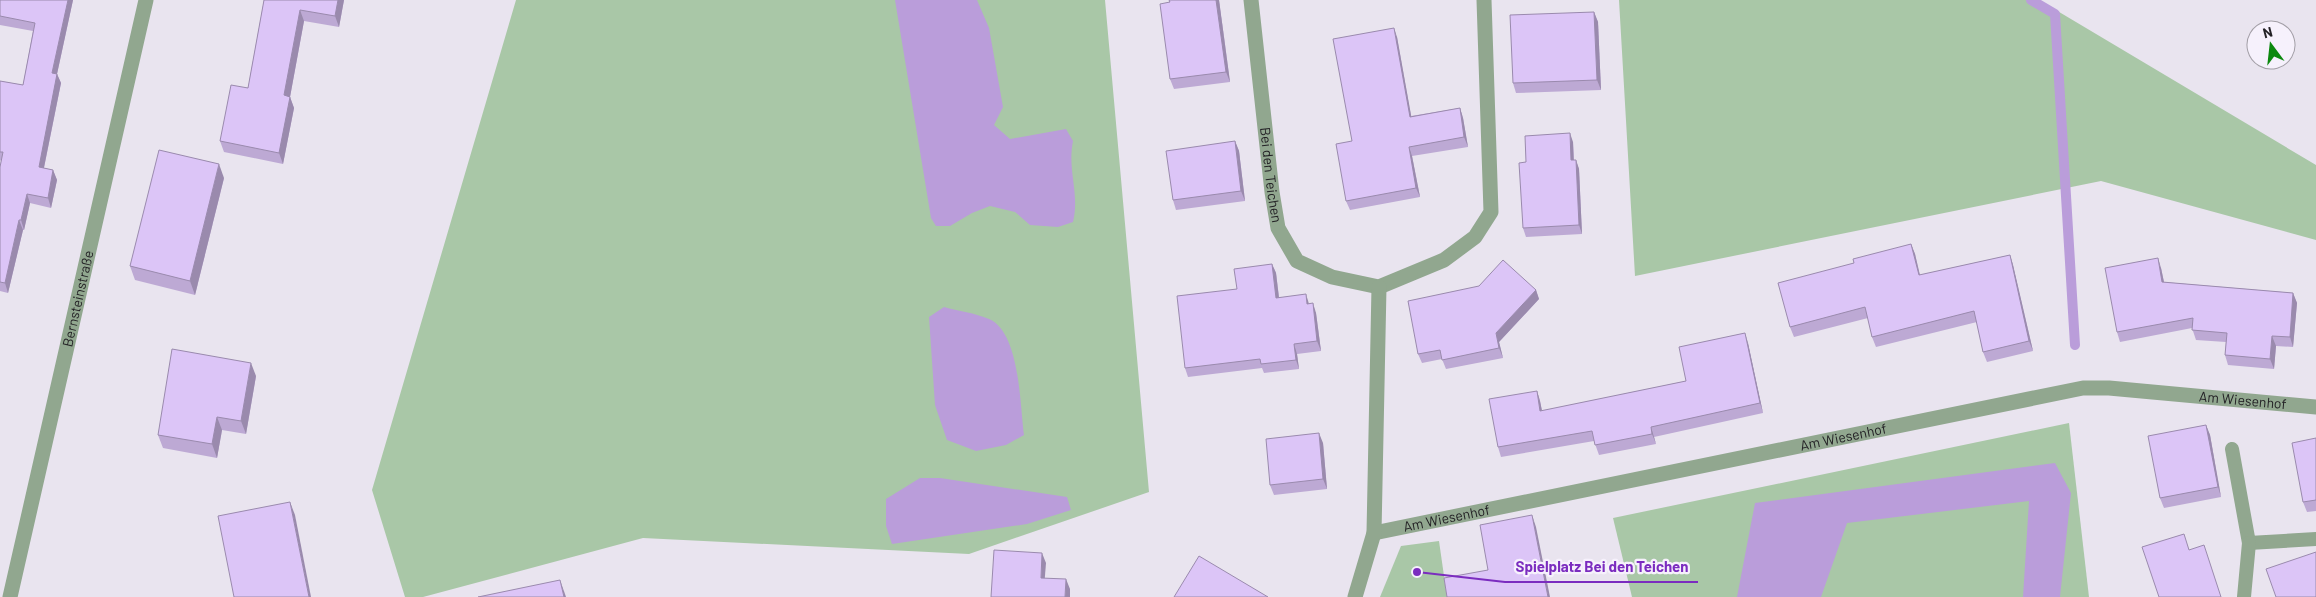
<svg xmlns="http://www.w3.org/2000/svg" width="2316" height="597" font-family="Barlow,sans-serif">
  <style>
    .green { fill: #a9c7a7 }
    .water { fill: #ba9dda }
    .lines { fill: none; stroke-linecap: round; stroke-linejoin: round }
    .stream { stroke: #ba9dda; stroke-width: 10 }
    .lane { stroke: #91a78f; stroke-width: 14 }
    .street { stroke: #91a78f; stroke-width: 15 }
    .wall { fill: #bda9d4 }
    .shaded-wall { fill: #9a8aad }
    .building { fill: #dcc5f7; stroke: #9a8aad }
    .labels { text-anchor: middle; stroke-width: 4.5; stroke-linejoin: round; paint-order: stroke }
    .street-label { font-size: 14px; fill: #232125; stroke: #f6f1fc }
    .leader { fill: none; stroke: #7b2cbf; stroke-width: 2 }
    .callout-dot { fill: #7b2cbf; stroke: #f6f1fc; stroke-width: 2 }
    .callout-label { font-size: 15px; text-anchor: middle; font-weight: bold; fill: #7b2cbf; stroke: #f6f1fc; stroke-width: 4.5; stroke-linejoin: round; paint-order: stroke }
  </style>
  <rect width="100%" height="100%" fill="#e9e4ef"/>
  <!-- green -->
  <g class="green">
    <polygon points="516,0 1105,0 1149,492 969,554 643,538 423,597 405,597 372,490"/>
    <polygon points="1619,0 2039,0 2316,165 2316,240 2101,181 1635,276"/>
    <polygon points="2069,423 2089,597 1632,597 1613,518"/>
    <polygon points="1439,541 1447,597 1380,597 1401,546"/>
  </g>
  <!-- water -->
  <g class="water">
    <path d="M895,0H977L989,28L1003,107L994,125L1010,139L1066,129L1073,141C1067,171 1080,193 1073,222L1058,227L1030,225L1015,212L990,206L972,213L950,226H936L931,218Z"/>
    <path d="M944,307C958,311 975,313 989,319C1020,332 1020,406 1024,435L1006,445L976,451L947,440L935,405L929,317Z"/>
    <polygon points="2055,463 2071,493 2060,597 2023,597 2029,501 1847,523 1821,597 1737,597 1755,503"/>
    <polygon points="920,478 940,478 1067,497 1071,510 1027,524 892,544 886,526 886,499"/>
  </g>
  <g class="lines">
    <!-- stream -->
    <polyline class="stream" points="2031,0 2055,14 2075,345"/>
    <!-- lane -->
    <g class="lane">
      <polyline points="2232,449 2249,543 2316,539"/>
      <polyline points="2244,597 2249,543"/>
    </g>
    <!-- street -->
    <g class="street">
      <path id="s1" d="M1251,0L1272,192L1278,228L1297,261L1332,277L1379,287L1444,260L1475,237L1491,212L1484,0"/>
      <path id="s2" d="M1374,533L2083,388H2109L2316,407"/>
      <path id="s3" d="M10,597L146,0"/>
      <polyline points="1355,597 1374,533 1379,287"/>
    </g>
  </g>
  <!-- wall -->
  <g class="wall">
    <polygon points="0,0 73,0 57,74 61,83 44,168 53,170 57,180 51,208 30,203 24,230 23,230 8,293 0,291 0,167 1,161 0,160 0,81 23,85 33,31 0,25"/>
    <polygon points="264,0 344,0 339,27 304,21 290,97 294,108 283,164 224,152 220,141 248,88"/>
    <polygon points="1169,0 1219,0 1230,82 1174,89 1170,79"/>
    <polygon points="1594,12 1598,22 1601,90 1516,93 1513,83"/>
    <polygon points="1397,37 1411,116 1460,108 1463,118 1468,147 1412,156 1420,197 1350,210 1346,201 1352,141"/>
    <polygon points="1235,141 1239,151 1245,201 1176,210 1173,200"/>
    <polygon points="1573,142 1574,160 1576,160 1579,169 1582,234 1526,237 1523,228 1526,162"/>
    <polygon points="224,178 195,295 135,280 130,266"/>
    <polygon points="1911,244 1915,254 1920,275 2010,255 2013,265 2033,351 1987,362 1983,352 1977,322 1876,347 1872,337 1868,318 1794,337 1790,327 1854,263"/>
    <polygon points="1272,264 1276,273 1279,297 1309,304 1316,313 1321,351 1297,354 1299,369 1264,373 1262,368 1188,377 1185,368 1237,289"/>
    <polygon points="2161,268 2164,282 2293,293 2297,303 2293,347 2276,346 2274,369 2228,365 2225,355 2226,342 2196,340 2192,328 2120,342 2117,332"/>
    <polygon points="1536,290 1539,299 1499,342 1503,358 1446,369 1442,359 1422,363 1418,354"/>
    <polygon points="1748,343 1763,413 1654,437 1656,444 1599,455 1594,441 1501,457 1498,447 1537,391 1540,401 1542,411 1686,381"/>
    <polygon points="256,376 246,434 222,430 217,458 163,448 158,435"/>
    <polygon points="2206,425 2210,435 2221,497 2164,508 2160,498"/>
    <polygon points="2316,438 2316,511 2307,512 2303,502"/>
    <polygon points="1323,443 1327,489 1274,495 1270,485"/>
  </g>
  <!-- shaded-wall -->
  <g class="shaded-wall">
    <polygon points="68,0 73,0 57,74 61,83 42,177 39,167 52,73"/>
    <polygon points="338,0 344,0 339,27 335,16"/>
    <polygon points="1216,0 1219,0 1230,82 1226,72"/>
    <polygon points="300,10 304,21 290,97 294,108 283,164 279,153 284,95"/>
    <polygon points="1594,12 1598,22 1601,90 1597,80"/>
    <polygon points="1394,28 1397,37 1413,126 1410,117"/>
    <polygon points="1460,108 1463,118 1468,147 1464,137"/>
    <polygon points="1570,133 1573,142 1574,169 1571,160"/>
    <polygon points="1235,141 1239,151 1245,201 1241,191"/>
    <polygon points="1409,147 1412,156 1420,197 1416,188"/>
    <polygon points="1576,160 1579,169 1582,234 1579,225"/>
    <polygon points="219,164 224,178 195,295 190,281"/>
    <polygon points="53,170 57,180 51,208 48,198"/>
    <polygon points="27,194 30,203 24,230 21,220"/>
    <polygon points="19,220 23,230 8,293 5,283"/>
    <polygon points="1911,244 1915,254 1922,285 1919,275"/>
    <polygon points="2010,255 2013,265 2033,351 2029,341"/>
    <polygon points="2158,258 2161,268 2166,292 2162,282"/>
    <polygon points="1272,264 1276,273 1280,307 1276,298"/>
    <polygon points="1536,290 1539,299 1499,342 1503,358 1499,348 1496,333"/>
    <polygon points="2293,293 2297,303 2293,347 2290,337"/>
    <polygon points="1306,294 1309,304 1307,304"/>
    <polygon points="1313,303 1316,313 1321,351 1317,341"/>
    <polygon points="1745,333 1748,343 1763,413 1760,403"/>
    <polygon points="2272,336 2276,346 2274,369 2270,359"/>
    <polygon points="1294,344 1297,354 1299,369 1296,360"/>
    <polygon points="251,363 256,376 246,434 241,421"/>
    <polygon points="1537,391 1540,401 1544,421 1540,411"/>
    <polygon points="217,417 222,430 217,458 212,444"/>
    <polygon points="2206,425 2210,435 2221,497 2218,487"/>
    <polygon points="1651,427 1654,437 1656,444 1652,434"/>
    <polygon points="1319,433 1323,443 1327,489 1323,479"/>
    <polygon points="290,502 295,515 311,597 309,597"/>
    <polygon points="1532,515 1536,527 1550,597 1548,597"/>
    <polygon points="1042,553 1046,563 1044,588 1041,578"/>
    <polygon points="1066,579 1070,589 1070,597 1065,597"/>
    <polygon points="560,580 565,594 566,597 564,597"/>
  </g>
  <!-- building -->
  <g class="building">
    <polygon points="0,0 68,0 52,73 57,74 39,167 53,170 48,198 27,194 21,220 19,220 5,283 0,282 0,167 3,152 0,152 0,81 23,85 35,23 0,16"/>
    <polygon points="264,0 338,0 335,16 300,10 284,95 290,97 279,153 220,141 231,85 248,88"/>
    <polygon points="1169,0 1216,0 1226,72 1170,79 1160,4 1170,2"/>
    <polygon points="1594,12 1597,80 1513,83 1510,15"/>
    <polygon points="1394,28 1410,117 1460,108 1464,137 1409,147 1416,188 1346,201 1336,144 1352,141 1333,39"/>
    <polygon points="1570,133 1571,160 1576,160 1579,225 1523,228 1519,163 1526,162 1525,136"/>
    <polygon points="1235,141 1241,191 1173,200 1166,151"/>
    <polygon points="159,150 219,164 190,281 130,266"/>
    <polygon points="1911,244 1919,275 2010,255 2029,341 1983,352 1974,311 1872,337 1865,307 1790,327 1778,283 1854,263 1853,259"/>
    <polygon points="2158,258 2162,282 2293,293 2290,337 2272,336 2270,359 2225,355 2227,333 2192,330 2193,318 2117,332 2105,268"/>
    <polygon points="1503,260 1536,290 1496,333 1499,348 1442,360 1440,350 1418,354 1408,301 1479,286"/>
    <polygon points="1272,264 1276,298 1306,294 1307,304 1313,303 1317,341 1294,344 1296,360 1261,364 1260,359 1185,368 1177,296 1237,289 1234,269"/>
    <polygon points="1745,333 1760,403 1651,427 1652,434 1595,445 1592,431 1498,447 1489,399 1537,391 1540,411 1686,381 1679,347"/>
    <polygon points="172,349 251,363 241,421 217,417 212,444 158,435"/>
    <polygon points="2206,425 2218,487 2160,498 2148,436"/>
    <polygon points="1319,433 1323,479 1270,485 1266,439"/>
    <polygon points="2316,438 2316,500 2303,502 2292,443"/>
    <polygon points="290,502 309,597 234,597 218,516"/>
    <polygon points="1532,515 1548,597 1447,597 1444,578 1488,570 1480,525"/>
    <polygon points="2184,534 2189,550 2204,545 2221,597 2159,597 2142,547"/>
    <polygon points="994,550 1042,553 1041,578 1066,579 1065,597 991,597"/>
    <polygon points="2316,552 2316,597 2276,597 2266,569"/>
    <polygon points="1199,556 1268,597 1174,597"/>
    <polygon points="560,580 564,597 478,597"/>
  </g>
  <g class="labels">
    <!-- street labels -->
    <g class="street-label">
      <text dy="5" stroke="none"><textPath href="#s1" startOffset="176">Bei den Teichen</textPath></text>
      <text dy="5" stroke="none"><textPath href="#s3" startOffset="306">Bernsteinstraße</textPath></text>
      <text dy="5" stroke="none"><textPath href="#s2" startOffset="884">Am Wiesenhof</textPath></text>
      <text dy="5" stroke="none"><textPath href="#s2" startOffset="479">Am Wiesenhof</textPath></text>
      <text dy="5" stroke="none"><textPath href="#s2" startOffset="74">Am Wiesenhof</textPath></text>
    </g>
  </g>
  <!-- callouts -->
  <path class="leader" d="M1417 572L1505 582H1698"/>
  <circle class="callout-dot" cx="1417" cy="572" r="5"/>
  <g class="callout-label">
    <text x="1602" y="572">Spielplatz Bei den Teichen</text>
  </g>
  <!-- north arrow -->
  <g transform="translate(2271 45) rotate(345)"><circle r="24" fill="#f6f1fc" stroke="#a29ea6"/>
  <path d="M0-4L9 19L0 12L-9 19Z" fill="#0c890f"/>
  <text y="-8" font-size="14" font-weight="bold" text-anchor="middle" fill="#232125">N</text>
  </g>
</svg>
